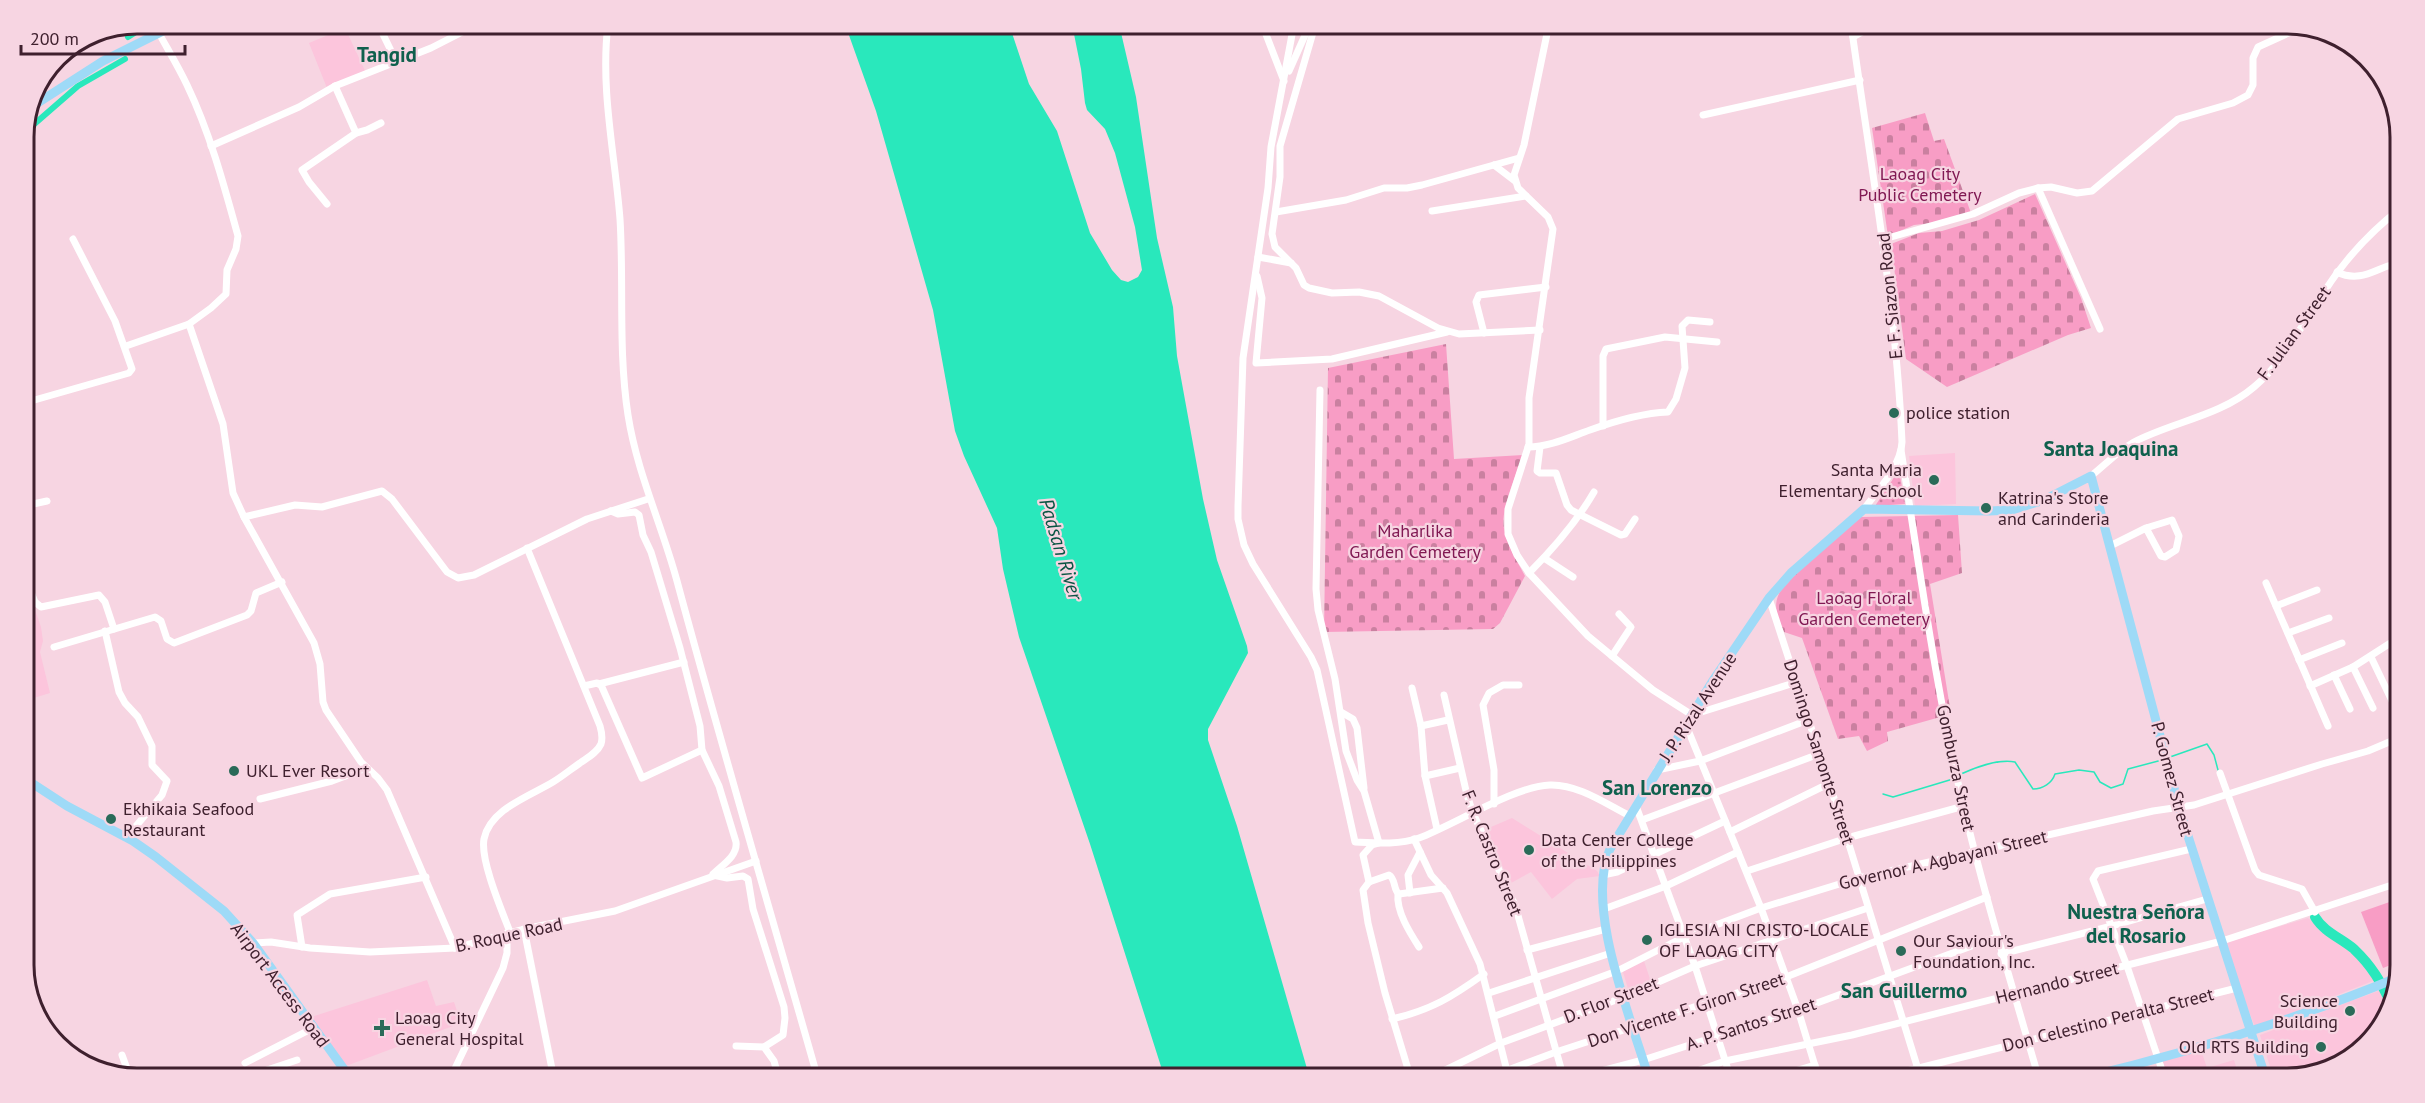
<svg xmlns="http://www.w3.org/2000/svg" width="2425" height="1103" font-family="'PT Sans',sans-serif">
  <style>
    .built { fill: #fcc5dc }
    .cemetery { fill: url(#cemetery-stones) }
    .park { fill: url(#park-dots) }
    .pitch { fill: #f89dc5 }
    .water { fill: #29e8bc }
    .lines { fill: none; stroke-linecap: round; stroke-linejoin: round }
    .stream { stroke: #29e8bc; stroke-width: 1.5 }
    .canal { stroke: #29e8bc; stroke-width: 6 }
    .river { stroke: #29e8bc; stroke-width: 10 }
    .minor { stroke: #fff; stroke-width: 7 }
    .major { stroke: #9edaf7; stroke-width: 9 }
    .poi-dot { fill: #2a6a58; stroke: #f7d5e2; stroke-width: 2 }
    .labels { text-anchor: middle; stroke-width: 4.5; stroke-linejoin: round; paint-order: stroke }
    .park-label { font-size: 18px; fill: #811953; stroke: #f7d5e2 }
    .street-label { font-size: 18px; fill: #3f202e; stroke: #f7d5e2 }
    .poi-label { font-size: 18px; fill: #3f202e; stroke: #f7d5e2; text-anchor: start }
    .water-label { font-size: 20px; font-style: italic; fill: #0a5543; stroke: #f7d5e2 }
    .quarter-label { font-size: 21px; font-weight: bold; fill: #0f604d; stroke: #f7d5e2 }
    .rim { fill: none; stroke: #3f202e; stroke-width: 3 }
  </style>
  <defs>
    <pattern id="cemetery-stones" width="16" height="16" patternUnits="userSpaceOnUse" patternTransform="scale(1.5)"><rect width="16" height="16" fill="#f89dc5"/><path d="M2 7V4a2 2 0 0 1 4 0v3zM10 15v-3a2 2 0 0 1 4 0v3z" fill="#ca80a0"/></pattern>
    <pattern id="park-dots" width="8" height="8" patternUnits="userSpaceOnUse" patternTransform="scale(1.5)"><rect width="8" height="8" fill="#f89dc5"/><path d="M2 2h.1M6 6h.1" fill="none" stroke="#ca80a0" stroke-width="1.8" stroke-linecap="round"/></pattern>
  </defs>
  <rect width="100%" height="100%" fill="#f7d5e2"/>
  <!-- built -->
  <g class="built">
    <polygon points="345,28 367,75 329,93 309,43"/>
    <polygon points="1955,453 1956,504 1915,506 1909,456"/>
    <polygon points="24,578 41,627 43,641 40,652 50,693 24,701"/>
    <polygon points="1512,818 1597,871 1600,876 1577,879 1552,899 1531,872 1511,883 1484,830"/>
    <polygon points="2308,918 2366,964 2378,979 2255,1027 2223,943"/>
    <polygon points="1644,961 1651,982 1629,992 1623,972"/>
    <polygon points="427,980 436,1006 454,1002 461,1023 346,1066 308,1018"/>
    <polygon points="2381,990 2389,1012 2351,1060 2287,1079 2274,1079 2260,1035"/>
    <polygon points="2200,1047 2207,1068 2234,1060 2239,1077 2232,1079 2168,1079 2162,1059"/>
  </g>
  <!-- cemetery -->
  <g class="cemetery">
    <polygon points="1925,113 1934,141 1944,139 1971,213 1941,222 1914,225 1888,236 1872,128"/>
    <polygon points="2035,194 2081,298 2091,328 2068,335 1947,387 1906,359 1891,244 1919,233 1942,231 1979,220"/>
    <path d="M1446,344L1454,459L1523,455C1517,473 1500,510 1504,528C1507,545 1517,561 1525,576L1500,623L1493,629L1324,632L1328,368Z"/>
    <path d="M1958,515L1962,573L1930,584L1951,714L1887,732L1888,741L1867,751L1859,736L1838,739L1802,638L1784,632C1779,620 1773,609 1778,596C1783,581 1846,531 1861,517Z"/>
  </g>
  <!-- park -->
  <polygon class="park" points="1899,470 1905,504 1875,506"/>
  <!-- pitch -->
  <polygon class="pitch" points="2401,898 2401,961 2383,968 2361,912"/>
  <!-- water -->
  <polygon class="water" points="845,24 1009,24 1029,84 1057,131 1090,233 1112,270 1121,280 1128,282 1138,277 1142,270 1135,227 1115,153 1105,129 1087,110 1085,103 1081,69 1072,24 1119,24 1136,97 1157,238 1173,307 1177,356 1203,499 1217,560 1247,646 1248,653 1208,729 1208,740 1237,826 1310,1079 1165,1079 1090,844 1019,637 1003,569 997,528 964,456 955,431 933,310 876,111"/>
  <g class="lines">
    <!-- stream -->
    <g class="stream">
      <polyline points="2170,757 2207,744 2214,755 2218,770"/>
      <path d="M1961,774C1976,767 1999,759 2015,762L2033,789C2043,789 2052,783 2055,774L2079,770L2094,772L2100,782L2111,788L2123,784L2128,769L2162,760"/>
      <polyline points="1883,794 1893,797 1953,779"/>
    </g>
    <!-- canal -->
    <g class="canal">
      <polyline points="128,37 149,24"/>
      <polyline points="24,133 78,86 125,59"/>
    </g>
    <!-- river -->
    <path class="river" d="M2315,917C2324,932 2341,938 2354,949C2374,968 2381,983 2393,1007"/>
    <!-- minor -->
    <g class="minor">
      <path d="M154,24C165,45 177,64 187,85C210,133 224,185 238,236L236,249L227,270L226,294L211,308L189,324L223,424L233,493L244,517L314,643L320,664L323,702L326,710L361,762L378,778L387,790L455,948"/>
      <polyline points="378,24 396,61"/>
      <path d="M608,24C600,89 615,155 620,219C624,284 618,350 628,415C637,473 662,525 677,581C722,748 771,913 818,1079"/>
      <polyline points="1262,24 1284,81"/>
      <path d="M1294,24L1271,147L1268,188L1243,358L1238,506V519L1244,545L1253,564L1311,657L1317,670L1355,842C1375,843 1399,845 1419,838C1454,825 1515,786 1550,785C1578,784 1606,804 1630,816"/>
      <polyline points="1549,24 1524,145 1514,175 1518,188 1548,217 1553,229 1529,398 1529,444 1508,509 1508,534 1517,555 1529,573 1588,636 1653,690 1692,715 1797,682"/>
      <path d="M1851,24C1870,163 1896,301 1902,442C1901,466 1878,490 1864,509"/>
      <polyline points="1314,29 1280,146 1280,177 1272,234 1275,247 1296,268 1304,285 1309,288 1332,293 1359,292 1379,296 1438,328 1459,334 1540,330"/>
      <polyline points="1853,37 1877,24"/>
      <polyline points="1289,71 1310,24"/>
      <polyline points="1703,115 1860,80"/>
      <polyline points="356,133 367,130 381,123"/>
      <polyline points="211,146 299,107 335,86 431,48 478,24"/>
      <polyline points="1494,165 1515,181"/>
      <polyline points="2038,188 2100,329"/>
      <polyline points="327,204 309,182 302,170 356,133 335,86"/>
      <polyline points="1432,211 1526,196"/>
      <polyline points="1276,212 1346,200 1384,188 1407,188 1422,185 1519,158"/>
      <polyline points="1884,239 1973,214 2019,193 2038,188 2051,187 2077,193 2092,191 2178,119 2233,103 2248,95 2253,85 2253,58 2258,47 2302,27"/>
      <polyline points="1258,257 1291,263"/>
      <path d="M2337,272C2363,285 2380,264 2401,263"/>
      <polyline points="1257,276 1262,298 1256,363 1332,359 1447,332"/>
      <polyline points="1484,333 1476,302 1479,295 1546,287"/>
      <polyline points="126,346 189,324"/>
      <polyline points="1320,390 1316,589 1318,610 1335,679 1346,751 1357,780 1364,791 1379,843 1372,845 1363,855 1369,882"/>
      <polyline points="24,403 129,373 132,369 115,321 73,239"/>
      <polyline points="1603,426 1603,356 1606,349 1665,337 1717,342"/>
      <path d="M1528,447C1550,447 1570,437 1590,430C1615,421 1642,413 1668,412L1676,399L1685,368L1682,326L1688,320L1710,322"/>
      <polyline points="1540,447 1537,471 1540,473 1556,473 1567,505 1571,510 1621,535 1625,534 1635,519"/>
      <path d="M1901,450C1917,552 1931,654 1952,755C1975,865 2008,972 2039,1079"/>
      <path d="M2091,476C2105,465 2118,451 2134,442C2172,422 2220,416 2254,387C2284,362 2302,324 2324,292C2345,259 2370,232 2401,208"/>
      <polyline points="24,506 47,501"/>
      <path d="M611,511L618,514L635,512L639,515L643,535L651,552L680,648L700,726L702,750L719,786L736,842C738,856 722,865 713,874"/>
      <polyline points="244,517 295,505 322,507 382,491 392,499 447,572 458,578 474,575 587,519 648,499"/>
      <polyline points="2110,546 2146,528 2172,520 2179,536 2176,550 2165,557 2161,556 2146,528"/>
      <polyline points="1544,558 1573,577"/>
      <path d="M1529,573C1554,548 1576,523 1594,492"/>
      <polyline points="24,575 35,602 41,607 99,595 105,602 114,629"/>
      <polyline points="2266,583 2328,726"/>
      <polyline points="1769,598 1847,838 1921,1079"/>
      <polyline points="2276,606 2317,590"/>
      <polyline points="105,631 119,692 125,703 138,717 152,746 152,765 167,781 162,795 126,838"/>
      <polyline points="2288,633 2329,618"/>
      <polyline points="54,647 155,617 161,621 167,639 174,643 247,615 251,611 256,593 282,582"/>
      <polyline points="1612,656 1631,627 1619,614"/>
      <polyline points="2371,657 2393,703"/>
      <polyline points="2299,660 2342,643"/>
      <polyline points="2353,667 2373,708"/>
      <polyline points="2334,675 2350,709"/>
      <polyline points="599,684 684,662"/>
      <polyline points="584,686 597,683 601,685 642,778 702,750"/>
      <polyline points="2310,686 2353,667 2392,642 2397,645 2401,654"/>
      <polyline points="1412,688 1421,726 1425,776 1437,829"/>
      <polyline points="1444,695 1467,795 1473,813 1515,905 1564,1079"/>
      <polyline points="1341,712 1353,719 1357,728 1364,788"/>
      <polyline points="1686,725 1761,908 1798,1010 1819,1079"/>
      <polyline points="1421,726 1448,720"/>
      <polyline points="1657,770 1700,761 1808,720"/>
      <polyline points="2220,773 2255,870 2259,875 2302,889 2315,912"/>
      <polyline points="1425,776 1460,768"/>
      <polyline points="260,799 332,781 367,768"/>
      <polyline points="1494,804 1494,770 1483,705 1489,693 1503,685 1519,685"/>
      <polyline points="1636,806 1695,966 1731,1079"/>
      <polyline points="1642,820 1819,754"/>
      <polyline points="1730,832 1828,784"/>
      <polyline points="1414,839 1431,875 1447,893 1480,964 1509,1079"/>
      <polyline points="1747,871 1847,838 1964,806"/>
      <polyline points="713,875 727,878 743,876 748,879 753,909 784,1007 785,1018 783,1035 764,1047"/>
      <polyline points="1603,875 1617,872 1725,821"/>
      <polyline points="1410,893 1408,875 1420,852"/>
      <path d="M1398,894C1396,911 1410,933 1419,947"/>
      <polyline points="1604,909 1666,886 1738,852"/>
      <polyline points="524,929 554,1079"/>
      <path d="M510,932C502,911 480,860 484,839C490,809 530,796 553,782C563,776 571,769 580,763C587,758 597,753 601,744C603,738 602,733 600,726L527,548"/>
      <polyline points="253,943 271,942 310,948 370,952 455,948 524,929 615,911 756,861"/>
      <polyline points="302,947 297,915 330,894 426,877"/>
      <polyline points="1527,950 1606,929"/>
      <polyline points="2001,954 2112,926 2207,899"/>
      <polyline points="1489,993 1611,953"/>
      <polyline points="1495,1016 1617,971 1684,937 1761,908 1859,878 2153,811 2194,805 2322,764 2368,751 2401,737"/>
      <path d="M1392,1019C1431,1010 1452,997 1484,974"/>
      <polyline points="736,1046 764,1047 774,1061 779,1079"/>
      <polyline points="122,1055 130,1077"/>
      <polyline points="245,1063 313,1028"/>
      <polyline points="262,1079 261,1072 297,1060"/>
      <polyline points="450,1079 503,968 507,953 507,933"/>
      <path d="M1411,1079L1385,993L1368,923L1363,890L1369,882L1389,875C1396,879 1393,890 1399,894L1443,888"/>
      <polyline points="1427,1079 1501,1043 1624,997 1695,966 1868,908"/>
      <polyline points="1484,1079 1556,1052 1786,977 1987,897"/>
      <polyline points="1571,1079 1643,1060 1798,1010 1996,937"/>
      <polyline points="1675,1079 1725,1061 1852,1035 2222,941 2401,882"/>
      <polyline points="1769,1079 1815,1065"/>
      <polyline points="1875,1079 2237,988"/>
      <polyline points="2165,1079 2127,966 2093,879 2098,871 2191,849"/>
    </g>
    <!-- major -->
    <g class="major">
      <polyline points="36,104 103,61 177,24"/>
      <polyline points="24,778 67,806 133,841 156,857 224,911 253,943 351,1079"/>
      <path d="M1649,1079C1632,1020 1584,907 1610,849L1712,682L1769,598L1791,573L1864,509L1989,511L2012,510L2044,500L2091,476L2180,811L2266,1079"/>
      <path d="M2078,1079C2187,1053 2295,1020 2399,977"/>
    </g>
  </g>
  <!-- markers -->
  <g class="poi-dot">
    <circle cx="1894" cy="413" r="6"/>
    <circle cx="1934" cy="480" r="6"/>
    <circle cx="1986" cy="508" r="6"/>
    <circle cx="234" cy="771" r="6"/>
    <circle cx="111" cy="819" r="6"/>
    <circle cx="1529" cy="850" r="6"/>
    <circle cx="1647" cy="940" r="6"/>
    <circle cx="1901" cy="951" r="6"/>
    <circle cx="2350" cy="1011" r="6"/>
    <path d="M379 1019h6v6h6v6h-6v6h-6v-6h-6v-6h6z"/>
    <circle cx="2321" cy="1047" r="6"/>
  </g>
  <g class="labels">
    <!-- park labels -->
    <g class="park-label">
      <text x="1920" y="180">Laoag City<tspan x="1920" dy="21">Public Cemetery</tspan></text>
      <text x="1415" y="537">Maharlika<tspan x="1415" dy="21">Garden Cemetery</tspan></text>
      <text x="1864" y="604">Laoag Floral<tspan x="1864" dy="21">Garden Cemetery</tspan></text>
    </g>
    <!-- street labels -->
    <g class="street-label">
      <text transform="translate(1890 296) rotate(-96)" y="6">E. F. Siazon Road</text>
      <text transform="translate(2294 333) rotate(-54)" y="6">F. Julian Street</text>
      <text transform="translate(1698 707) rotate(-57)" y="6">J. P. Rizal Avenue</text>
      <text transform="translate(1819 752) rotate(72)" y="6">Domingo Samonte Street</text>
      <text transform="translate(1956 768) rotate(78)" y="6">Gomburza Street</text>
      <text transform="translate(2172 779) rotate(75)" y="6">P. Gomez Street</text>
      <text transform="translate(1492 853) rotate(68)" y="6">F. R. Castro Street</text>
      <text transform="translate(1943 860) rotate(-13)" y="6">Governor A. Agbayani Street</text>
      <text transform="translate(509 935) rotate(-12)" y="6">B. Roque Road</text>
      <text transform="translate(2057 983) rotate(-14)" y="6">Hernando Street</text>
      <text transform="translate(280 985) rotate(53)" y="6">Airport Access Road</text>
      <text transform="translate(1611 1000) rotate(-21)" y="6">D. Flor Street</text>
      <text transform="translate(1686 1010) rotate(-18)" y="6">Don Vicente F. Giron Street</text>
      <text transform="translate(2108 1020) rotate(-14)" y="6">Don Celestino Peralta Street</text>
      <text transform="translate(1751 1024) rotate(-18)" y="6">A. P. Santos Street</text>
    </g>
    <!-- poi labels -->
    <g class="poi-label">
      <text x="1906" y="419">police station</text>
      <text x="1922" y="476" text-anchor="end">Santa Maria<tspan x="1922" dy="21">Elementary School</tspan></text>
      <text x="1998" y="504">Katrina's Store<tspan x="1998" dy="21">and Carinderia</tspan></text>
      <text x="246" y="777">UKL Ever Resort</text>
      <text x="123" y="815">Ekhikaia Seafood<tspan x="123" dy="21">Restaurant</tspan></text>
      <text x="1541" y="846">Data Center College<tspan x="1541" dy="21">of the Philippines</tspan></text>
      <text x="1659" y="936">IGLESIA NI CRISTO-LOCALE<tspan x="1659" dy="21">OF LAOAG CITY</tspan></text>
      <text x="1913" y="947">Our Saviour's<tspan x="1913" dy="21">Foundation, Inc.</tspan></text>
      <text x="2338" y="1007" text-anchor="end">Science<tspan x="2338" dy="21">Building</tspan></text>
      <text x="395" y="1024">Laoag City<tspan x="395" dy="21">General Hospital</tspan></text>
      <text x="2309" y="1053" text-anchor="end">Old RTS Building</text>
    </g>
    <!-- water labels -->
    <g class="water-label">
      <text transform="translate(1061 549) rotate(73)" y="7">Padsan River</text>
    </g>
    <!-- quarter labels -->
    <g class="quarter-label">
      <text x="387" y="62">Tangid</text>
      <text x="2111" y="456">Santa Joaquina</text>
      <text x="1657" y="795">San Lorenzo</text>
      <text x="2136" y="919">Nuestra Señora<tspan x="2136" dy="24">del Rosario</tspan></text>
      <text x="1904" y="998">San Guillermo</text>
    </g>
  </g>
  <!-- crop -->
  <path d="M0 0H2425V1103H0ZM137 34H2287A103 103 0 0 1 2390 137V965A103 103 0 0 1 2287 1068H137A103 103 0 0 1 34 965V137A103 103 0 0 1 137 34Z" fill="#f7d5e2" fill-rule="evenodd"/>
  <path class="rim" d="M137 34H2287A103 103 0 0 1 2390 137V965A103 103 0 0 1 2287 1068H137A103 103 0 0 1 34 965V137A103 103 0 0 1 137 34Z"/>
  <!-- scale -->
  <path d="M21 45v9h164v-9" fill="none" stroke="#3f202e" stroke-width="3"/>
  <text x="30" y="45" font-size="18" fill="#3f202e" stroke="#f7d5e2" stroke-width="4.5" paint-order="stroke">200 m</text>
</svg>
